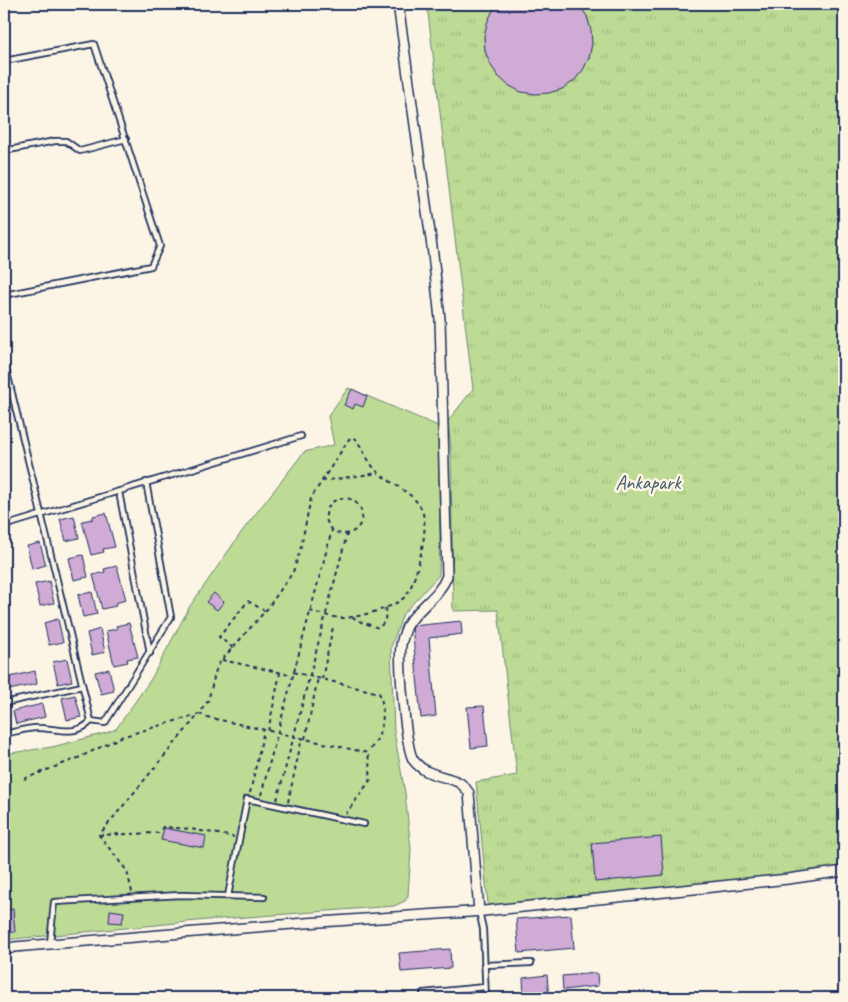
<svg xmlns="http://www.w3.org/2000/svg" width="848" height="1002" font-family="Caveat,sans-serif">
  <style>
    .grass { fill: url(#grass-tufts); stroke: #6c8579 }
    .pitch { fill: #bddb94; stroke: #6c8579 }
    .building { fill: #cfabd5; stroke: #1b2f5e }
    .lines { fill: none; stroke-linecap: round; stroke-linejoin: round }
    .lane-casing { stroke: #1b2f5e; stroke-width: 8 }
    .street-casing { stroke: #1b2f5e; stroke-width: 12 }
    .path { stroke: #1b2f5e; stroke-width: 2; stroke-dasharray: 4 4; stroke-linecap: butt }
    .lane { stroke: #fcf5e5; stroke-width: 4.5 }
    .street { stroke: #fcf5e5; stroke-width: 9 }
    .labels { text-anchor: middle; stroke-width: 5; stroke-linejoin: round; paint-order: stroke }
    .park-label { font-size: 20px; fill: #445a6c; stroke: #fcf5e5 }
  </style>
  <defs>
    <pattern id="grass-tufts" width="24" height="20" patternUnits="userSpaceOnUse" patternTransform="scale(1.25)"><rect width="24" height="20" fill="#bddb94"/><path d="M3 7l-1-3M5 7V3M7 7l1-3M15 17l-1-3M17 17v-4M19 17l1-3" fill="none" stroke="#a2bc82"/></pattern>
  </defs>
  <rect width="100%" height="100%" fill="#fcf5e5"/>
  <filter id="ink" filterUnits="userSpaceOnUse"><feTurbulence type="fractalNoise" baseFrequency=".02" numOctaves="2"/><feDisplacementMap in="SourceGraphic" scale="10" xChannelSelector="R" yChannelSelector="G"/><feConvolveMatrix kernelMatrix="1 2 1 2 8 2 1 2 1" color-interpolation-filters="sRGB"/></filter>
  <g filter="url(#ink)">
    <!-- grass -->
    <polygon class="grass" points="427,4 844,4 844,866 633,898 489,914 476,782 517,775 498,610 453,611 451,449 448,421 473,389"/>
    <!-- pitch -->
    <polygon class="pitch" points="348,388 438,426 440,535 439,575 403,614 391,647 394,732 405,793 411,850 408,896 405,901 394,906 207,920 4,940 4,754 52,747 106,733 116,729 151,679 190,606 243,530 304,452 334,445 328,416"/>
    <!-- building -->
    <g class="building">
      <polygon points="499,4 579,5 587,16 591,30 592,44 589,58 583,70 574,81 562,89 549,93 535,94 521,92 508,85 498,76 490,64 485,51 484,37 487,23 493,10"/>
      <polygon points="352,389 367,396 363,407 355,404 353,409 344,405"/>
      <polygon points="106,513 115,547 103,549 104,552 91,555 82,521 93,519 93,516"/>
      <polygon points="74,516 79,538 66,541 60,519"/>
      <polygon points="40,543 46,565 32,569 27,546"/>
      <polygon points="83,555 88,577 74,580 69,558"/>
      <polygon points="117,566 126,600 115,603 116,606 102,609 93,575 105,572 104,569"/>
      <polygon points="49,581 54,603 40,606 35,584"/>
      <polygon points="92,592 97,614 83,617 78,595"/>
      <polygon points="214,593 224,602 217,610 206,602"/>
      <polygon points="58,619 63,642 49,645 44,623"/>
      <polygon points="461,621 462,634 429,638 436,716 421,718 412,626"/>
      <polygon points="129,623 138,657 127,659 128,662 114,665 106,631 117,629 116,626"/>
      <polygon points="100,629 105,652 92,655 87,633"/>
      <polygon points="67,659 72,681 58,684 53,662"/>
      <polygon points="109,669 114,691 101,694 95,672"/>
      <polygon points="35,671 37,684 9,690 6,678"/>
      <polygon points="75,695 81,717 67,720 62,698"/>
      <polygon points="42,704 45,717 16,724 13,711"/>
      <polygon points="484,706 488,746 471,748 467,707"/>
      <polygon points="164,828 206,836 204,848 161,840"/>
      <polygon points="661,837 664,875 595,882 592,843"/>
      <polygon points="13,909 15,932 4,933 4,910"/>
      <polygon points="110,910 124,912 122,923 109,922"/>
      <polygon points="571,915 574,948 519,953 516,919"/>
      <polygon points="450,949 451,968 401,972 399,953"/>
      <polygon points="597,973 598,986 563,990 562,976"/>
      <polygon points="547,975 549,998 524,998 523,978"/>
      <polygon points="482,993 482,998 438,998 438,997"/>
    </g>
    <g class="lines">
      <!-- lane casing -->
      <g class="lane-casing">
        <g id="lane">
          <polyline points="4,61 94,44 160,246 151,266 4,295"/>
          <polyline points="4,151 55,141 66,141 80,151 126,139"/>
          <polyline points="4,360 91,721"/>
          <polyline points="119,492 150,653"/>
          <polyline points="4,526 301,436"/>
          <polyline points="4,703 82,686"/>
          <polyline points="91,721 105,723 171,617 146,482"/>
          <path d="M4,734C14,732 24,729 35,728C54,727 76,738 91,721"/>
          <polyline points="228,896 247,799 364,824"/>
          <polyline points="479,911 483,929 486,998"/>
          <polyline points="50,944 54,902 181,895 264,897"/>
          <polyline points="484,965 531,963"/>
          <polyline points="423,993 485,987"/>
        </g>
      </g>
      <!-- street casing -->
      <g class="street-casing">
        <g id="street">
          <path d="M398,4L433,254L440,319L447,576C439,597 418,607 407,626C405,631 402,639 401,645C399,661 405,750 414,761C426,776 443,775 458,782C463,784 466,789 469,793L479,911"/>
          <polyline points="4,951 14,947 305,923 484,911 788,879 844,871"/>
        </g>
      </g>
      <!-- path -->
      <g class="path">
        <polyline points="322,481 378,473"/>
        <circle cx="344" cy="516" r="18"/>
        <polyline points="352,617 361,622 379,628 385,621 386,607"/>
        <polyline points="233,648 219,637 248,601 265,611"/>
        <polyline points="222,660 292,675"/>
        <path d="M293,672L379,693C384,702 384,722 380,732C378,739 373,746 368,752"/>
        <polyline points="322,679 333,627"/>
        <polyline points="268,731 280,673"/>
        <polyline points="305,739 318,678"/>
        <path d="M24,779L78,758L121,737L199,714L208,701L216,670L220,662L267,609L293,572L300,551L311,498L349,439L353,437L356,439C363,450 370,466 380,474C392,484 413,493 421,508C427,521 424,540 421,553C418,566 414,583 407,594C399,607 360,617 344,618C333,618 321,614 310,611"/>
        <polyline points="250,793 264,730"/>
        <polyline points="261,795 332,530"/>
        <polyline points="277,800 347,534"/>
        <polyline points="288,802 302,738"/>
        <polyline points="99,835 158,833 163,827 191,829 234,837"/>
        <polyline points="132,892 127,871 99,835 199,714 207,717 368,753 371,779 346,814"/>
      </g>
      <!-- lane -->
      <use href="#lane" class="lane"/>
      <!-- street -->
      <use href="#street" class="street"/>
    </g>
  </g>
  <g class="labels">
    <!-- park labels -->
    <g class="park-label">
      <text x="648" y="489">Ankapark</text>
    </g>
  </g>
  <!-- margin -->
  <rect width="848" height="1002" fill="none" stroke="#fcf5e5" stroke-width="20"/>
  <rect x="10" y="10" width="828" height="982" fill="none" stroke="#1b2f5e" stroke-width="2" filter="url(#ink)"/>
</svg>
